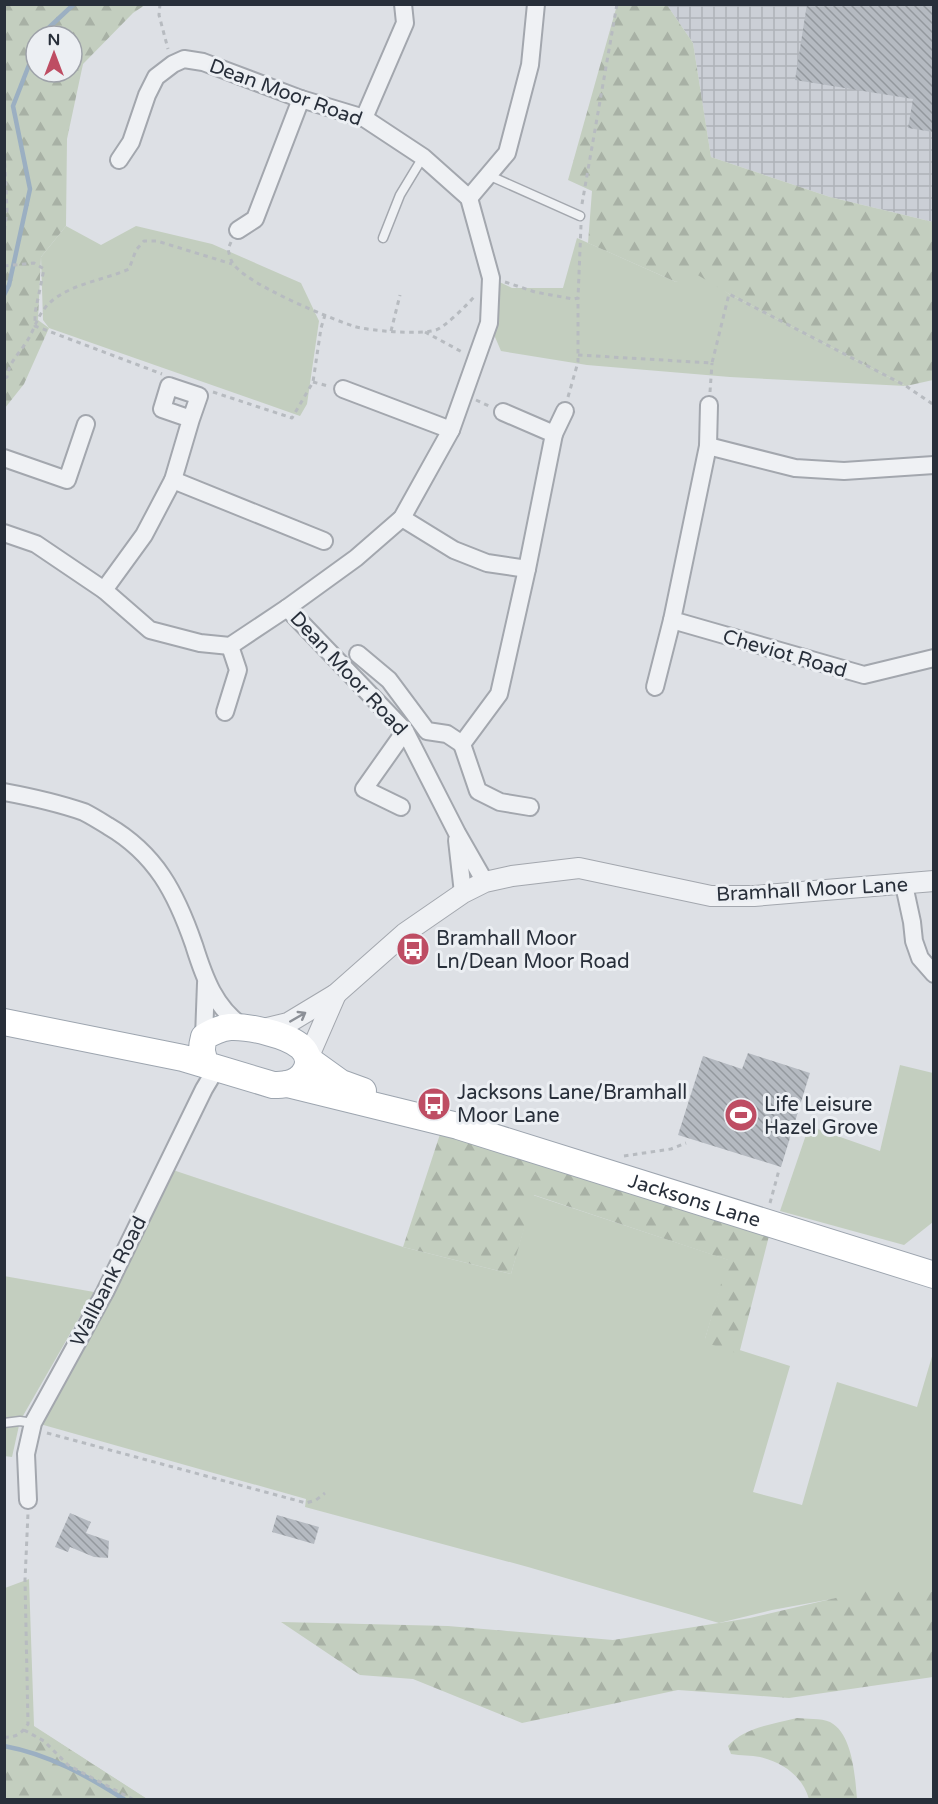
<svg xmlns="http://www.w3.org/2000/svg" width="938" height="1804" font-family="'Varela Round',sans-serif">
  <style>
    .industrial { fill: url(#industrial-grid) }
    .green { fill: #c3cebf }
    .forest { fill: url(#forest-firs); fill-rule: evenodd }
    .lines { fill: none; stroke-linecap: round; stroke-linejoin: round }
    .stream { stroke: #9bafc2; stroke-width: 4.5 }
    .building { fill: url(#building-back-hatch) }
    .service-casing { stroke: #a3a7ae; stroke-width: 11 }
    .minor-casing { stroke: #a3a7ae; stroke-width: 20 }
    .tertiary-casing { stroke: #a3a7ae; stroke-width: 22 }
    .primary-casing { stroke: #9da5af; stroke-width: 28 }
    .path { stroke: #b7bbc0; stroke-width: 3; stroke-dasharray: 4.5 4.5; stroke-linecap: butt }
    .service { stroke: #eff1f4; stroke-width: 8 }
    .minor { stroke: #eff1f4; stroke-width: 16 }
    .tertiary { stroke: #eff1f4; stroke-width: 20 }
    .primary { stroke: #fff; stroke-width: 26 }
    .oneway { stroke: #8c9097 }
    .labels { text-anchor: middle; stroke-width: 6; stroke-linejoin: round; paint-order: stroke }
    .street-label { font-size: 20px; fill: #282f3a; stroke: #eceff3 }
    .poi-label { font-size: 20px; fill: #282f3a; stroke: #eceff3; text-anchor: start }
  </style>
  <defs>
    <pattern id="industrial-grid" width="8" height="8" patternUnits="userSpaceOnUse" patternTransform="scale(1.5)"><rect width="8" height="8" fill="#cbcfd6"/><path d="M0 4h8M4 0v8" fill="none" stroke="#aeb2b8"/></pattern>
    <pattern id="forest-firs" width="22" height="20" patternUnits="userSpaceOnUse" patternTransform="scale(1.5)"><rect width="22" height="20" fill="#c3cebf"/><path d="M5 1l3.5 6h-7zM16 11l3.5 6h-7z" fill="#a8b1a5"/></pattern>
    <pattern id="building-back-hatch" width="6" height="6" patternUnits="userSpaceOnUse" patternTransform="scale(1.5)"><rect width="6" height="6" fill="#b5bac1"/><path d="M-1 5l2 2M0 0l6 6M5-1l2 2" fill="none" stroke="#93989e"/></pattern>
  </defs>
  <rect width="100%" height="100%" fill="#dde0e5"/>
  <!-- industrial -->
  <polygon class="industrial" points="667,5 933,5 933,222 830,197 711,157 693,43"/>
  <!-- green -->
  <g class="green">
    <polygon points="66,226 101,245 136,226 212,244 301,283 319,321 307,404 300,416 49,328 43,320 41,257"/>
    <polygon points="577,238 676,282 696,269 729,294 906,386 730,377 587,365 501,351 489,323 491,278 512,288 563,288"/>
    <polygon points="900,1065 933,1073 933,1222 904,1245 780,1211 809,1126 880,1151"/>
    <polygon points="173,1170 403,1247 511,1274 533,1195 729,1260 705,1339 790,1366 753,1492 802,1505 837,1382 917,1407 933,1353 933,1594 859,1594 772,1610 719,1623 528,1567 305,1507 306,1499 40,1424"/>
    <polygon points="4,1276 94,1292 20,1421 12,1457 4,1456"/>
    <polygon points="29,1579 34,1726 147,1799 5,1800 5,1588"/>
  </g>
  <!-- forest -->
  <g class="forest">
    <path d="M5,4L145,5L133,13L83,64L67,139L66,226L41,257L38,320L49,328L24,384L5,408ZM36,36H72V72H36Z"/>
    <polygon points="617,5 667,5 693,43 711,157 830,197 933,222 933,380 906,386 729,294 696,274 676,282 588,243 592,191 568,180"/>
    <polygon points="444,1122 772,1224 739,1354 704,1342 728,1260 534,1195 511,1274 403,1247"/>
    <polygon points="865,1591 933,1592 933,1677 789,1698 678,1690 522,1723 413,1679 360,1675 281,1622 448,1626 613,1640 750,1618"/>
    <path d="M797,1718C806,1719 821,1718 830,1722C853,1734 855,1777 857,1799H809C802,1776 784,1763 760,1757C751,1755 741,1756 731,1754L728,1746C745,1727 774,1724 797,1718Z"/>
    <polygon points="44,1733 147,1799 5,1799 5,1762 31,1755"/>
  </g>
  <g class="lines">
    <!-- stream -->
    <g class="stream">
      <polyline points="40,36 74,4"/>
      <polyline points="4,295 9,285 30,189 13,106 36,47"/>
      <path d="M4,1746C48,1754 88,1776 125,1800"/>
    </g>
  </g>
  <!-- building -->
  <g class="building">
    <polygon points="807,4 933,4 933,132 908,128 913,99 795,80"/>
    <polygon points="748,1053 810,1073 781,1167 678,1135 703,1056 742,1069"/>
    <polygon points="70,1513 91,1522 86,1533 109,1541 108,1558 94,1557 70,1547 68,1552 55,1547"/>
    <polygon points="277,1515 319,1527 314,1544 272,1532"/>
  </g>
  <g class="lines">
    <!-- service casing -->
    <g class="service-casing">
      <g id="service">
        <polyline points="488,175 580,216"/>
        <polyline points="383,238 400,195 423,157"/>
        <polyline points="4,1423 20,1421 33,1423"/>
      </g>
    </g>
    <!-- minor casing -->
    <g class="minor-casing">
      <g id="minor">
        <polyline points="364,118 405,23 403,4"/>
        <polyline points="119,160 131,142 147,95 156,77 173,64 184,59 203,62 301,99 364,118 423,157 469,198 491,278 489,323 451,430 402,518 356,558 287,608 405,731 457,833 485,882"/>
        <polyline points="469,198 507,153 530,65 536,4"/>
        <polyline points="238,230 255,219 301,99"/>
        <polyline points="343,389 451,430"/>
        <polyline points="709,405 708,446 672,620 864,675 934,658"/>
        <polyline points="503,412 554,434 527,569"/>
        <polyline points="554,434 565,411"/>
        <polyline points="708,446 795,468 844,471 934,465"/>
        <polyline points="4,458 67,480 86,424"/>
        <polyline points="173,480 324,541"/>
        <polyline points="402,518 454,550 487,563 527,569 499,694 462,744 478,791 500,802 530,807"/>
        <polyline points="4,533 36,544 104,590 150,630 200,643 230,646 287,608"/>
        <polyline points="104,590 144,535 173,480 191,419 162,409 169,386 199,396 191,419"/>
        <polyline points="358,654 389,680 427,731 447,734 462,744"/>
        <polyline points="655,687 672,620"/>
        <polyline points="225,712 238,670 230,646"/>
        <path d="M4,792C31,797 58,803 84,812C92,816 100,821 108,826C156,854 176,893 194,945C204,977 215,1009 245,1028"/>
        <polyline points="401,807 364,789 405,731"/>
        <polyline points="457,840 463,893"/>
        <polyline points="904,885 912,922 914,941 920,958 934,974"/>
        <polyline points="204,1037 206,983"/>
        <polyline points="28,1500 26,1454 33,1423 105,1292 204,1089 216,1069"/>
      </g>
    </g>
    <!-- tertiary casing -->
    <g class="tertiary-casing">
      <g id="tertiary">
        <polyline points="259,1030 288,1023 336,994 405,933 463,893 485,882 512,876 579,868 711,896 754,896 934,881"/>
        <polyline points="309,1056 336,994"/>
      </g>
    </g>
    <!-- primary casing -->
    <g class="primary-casing">
      <g id="primary">
        <path d="M4,1022L183,1058L273,1085C277,1085 282,1085 287,1084C305,1080 316,1061 301,1047C288,1035 248,1026 230,1027C220,1028 212,1032 204,1037C201,1048 201,1055 207,1065"/>
        <polyline points="309,1060 341,1083 363,1091"/>
        <path id="s1" d="M287,1084L458,1126L934,1275"/>
      </g>
    </g>
    <!-- path -->
    <g class="path">
      <polyline points="160,4 159,15 168,49"/>
      <polyline points="4,145 7,210 4,234"/>
      <polyline points="582,204 617,4"/>
      <path d="M231,242L228,249C229,253 230,258 232,262C243,283 329,318 353,326C369,331 421,335 436,330C445,327 467,305 474,297"/>
      <polyline points="4,266 34,263 44,269 35,313 35,326 162,374"/>
      <polyline points="505,282 535,292 573,299 578,298 581,225"/>
      <polyline points="391,331 400,295"/>
      <polyline points="425,332 464,353"/>
      <polyline points="578,355 712,363 729,294 906,386 934,405"/>
      <path d="M4,378L7,377C9,362 19,354 27,341C33,332 36,321 42,312C59,285 103,281 129,269L136,250L144,241H157L232,264"/>
      <polyline points="313,382 328,386"/>
      <polyline points="213,392 292,418 313,382 321,328 325,315"/>
      <polyline points="710,392 712,363"/>
      <polyline points="568,397 578,362 578,298"/>
      <polyline points="476,400 489,406"/>
      <polyline points="624,1156 671,1149 686,1143"/>
      <polyline points="770,1203 779,1170"/>
      <polyline points="47,1433 306,1503 316,1500 325,1493"/>
      <polyline points="24,1730 44,1741 68,1765 134,1800"/>
      <path d="M4,1737C16,1738 22,1733 28,1724L25,1580L28,1513"/>
    </g>
    <!-- service -->
    <use href="#service" class="service"/>
    <!-- minor -->
    <use href="#minor" class="minor"/>
    <!-- tertiary -->
    <use href="#tertiary" class="tertiary"/>
    <!-- primary -->
    <use href="#primary" class="primary"/>
  </g>
  <!-- one-way arrows -->
  <defs><path id="oneway-shaft" d="M-6 0H5M1.5-3L5.5 0L1.5 3" fill="none" stroke-width="1.6" stroke-linecap="round" stroke-linejoin="round" transform="scale(1.5)"/></defs>
  <use class="oneway" href="#oneway-shaft" transform="translate(298 1017) rotate(-30)"/>
  <!-- icons -->
  <defs>
    <g id="bus-disc" transform="scale(1.725)"><circle r="9.5" fill="#be4d63" stroke="#eceff3"/><path d="M-5-6H5V4H4V6H2V4H-2V6H-4V4H-5ZM-3.5-4V0h7V-4ZM-3.5 1.2v1.5H-2V1.2ZM2 1.2v1.5H3.5V1.2Z" fill="#fff"/></g>
    <g id="stadium-disc" transform="scale(1.725)"><circle r="9.5" fill="#be4d63" stroke="#eceff3"/><path d="M0-5a6.5 5 0 1 0 0 10a6.5 5 0 1 0 0-10ZM-3.5-1.8h7v3.6h-7Z" fill="#fff"/></g>
  </defs>
  <g fill-rule="evenodd">
    <use href="#bus-disc" x="413" y="949"/>
    <use href="#bus-disc" x="434" y="1104"/>
    <use href="#stadium-disc" x="741" y="1115"/>
  </g>
  <g class="labels">
    <!-- street labels -->
    <g class="street-label">
      <text transform="translate(286 92) rotate(20)" y="7">Dean Moor Road</text>
      <text transform="translate(785 653) rotate(16)" y="7">Cheviot Road</text>
      <text transform="translate(349 673) rotate(47)" y="7">Dean Moor Road</text>
      <text transform="translate(812 889) rotate(-3)" y="7">Bramhall Moor Lane</text>
      <text dy="7" stroke="none"><textPath href="#s1" startOffset="424">Jacksons Lane</textPath></text>
      <text transform="translate(108 1281) rotate(-63)" y="7">Wallbank Road</text>
    </g>
    <!-- poi labels -->
    <g class="poi-label">
      <text x="436" y="945">Bramhall Moor<tspan x="436" dy="23">Ln/Dean Moor Road</tspan></text>
      <text x="457" y="1099">Jacksons Lane/Bramhall<tspan x="457" dy="23">Moor Lane</tspan></text>
      <text x="764" y="1111">Life Leisure<tspan x="764" dy="23">Hazel Grove</tspan></text>
    </g>
  </g>
  <!-- border -->
  <rect width="938" height="1804" fill="none" stroke="#282f3a" stroke-width="12"/>
  <!-- north arrow -->
  <g transform="translate(54 54)"><circle r="28" fill="#eceff3" stroke="#9ea2a9" stroke-width="1.5"/>
  <path d="M0-4.5L10 22L0 15L-10 22Z" fill="#be4d63"/>
  <text y="-9" font-size="16" font-weight="bold" text-anchor="middle" fill="#282f3a">N</text>
  </g>
</svg>
